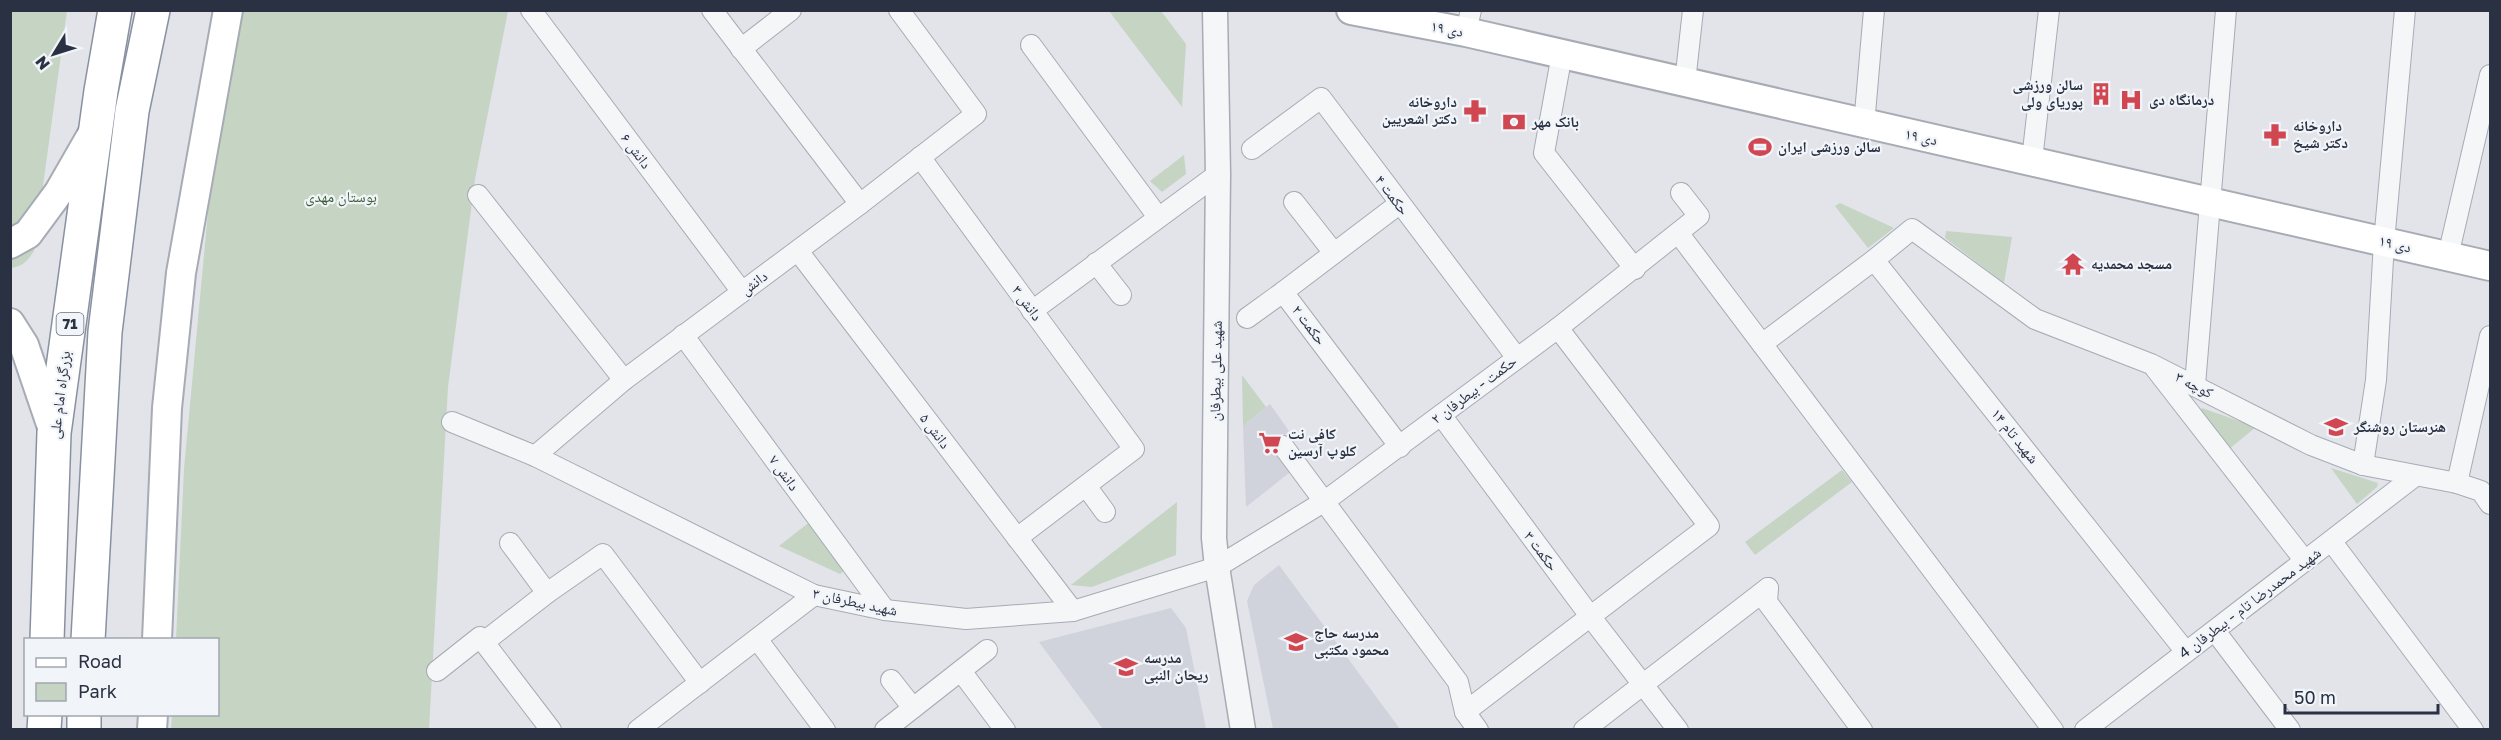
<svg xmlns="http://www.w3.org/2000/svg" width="2501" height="740" font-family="'Golos Text','Noto Naskh Arabic',sans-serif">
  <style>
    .built { fill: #d0d3dc }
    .green { fill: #c6d4c3 }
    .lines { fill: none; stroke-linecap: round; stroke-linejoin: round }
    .minor-casing { stroke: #a7abb4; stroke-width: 22 }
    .tertiary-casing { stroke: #a7abb4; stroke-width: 27 }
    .secondary-casing { stroke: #a7abb4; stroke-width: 32 }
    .trunk-casing { stroke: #8991a1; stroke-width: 36 }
    .minor { stroke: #f4f6f8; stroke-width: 20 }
    .tertiary { stroke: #f4f6f8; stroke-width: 24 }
    .secondary { stroke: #fff; stroke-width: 28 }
    .trunk { stroke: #fff; stroke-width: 33 }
    .labels { text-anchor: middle; stroke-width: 4.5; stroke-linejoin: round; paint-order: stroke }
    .shield { fill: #f1f4f8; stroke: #656c79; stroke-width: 1.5 }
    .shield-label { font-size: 14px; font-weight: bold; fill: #293142 }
    .street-label { font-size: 15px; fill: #293142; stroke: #f1f4f8 }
    .poi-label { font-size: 15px; font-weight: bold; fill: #293142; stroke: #f1f4f8; text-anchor: start }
    .park-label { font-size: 15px; fill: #3b5e37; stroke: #f1f4f8 }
  </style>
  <rect width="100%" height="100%" fill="#e2e4ea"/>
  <!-- built -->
  <g class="built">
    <polygon points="1270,404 1289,431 1280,439 1299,465 1246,507 1243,426"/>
    <polygon points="1279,565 1327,630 1400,729 1273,729 1247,601 1254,585"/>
    <polygon points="1171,608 1186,628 1206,729 1103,729 1039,642"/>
  </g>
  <!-- green -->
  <g class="green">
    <path d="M10,11H67L34,251C27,261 23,267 10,268Z"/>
    <polygon points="242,11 508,11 475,179 448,387 429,729 171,730 172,715 218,714 218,640 176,639 184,469 211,180"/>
    <polygon points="1109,11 1161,11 1186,44 1182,107"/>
    <polygon points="1184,155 1186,174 1162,192 1150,181"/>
    <polygon points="1840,203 1894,228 1868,248 1835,206"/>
    <polygon points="1946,231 2012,237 2004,283 1945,238"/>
    <polygon points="1242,375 1266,407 1243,426"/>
    <polygon points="2202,408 2256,427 2228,450 2199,413"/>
    <polygon points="2331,468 2378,483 2377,487 2357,504"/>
    <polygon points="1842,470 1852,482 1755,555 1745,542"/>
    <polygon points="1177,502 1176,555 1092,587 1071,585"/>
    <polygon points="811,521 847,569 840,574 779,546"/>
  </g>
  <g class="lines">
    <!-- minor casing -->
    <g class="minor-casing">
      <g id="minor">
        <polyline points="531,10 742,292"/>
        <polyline points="712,10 860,204"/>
        <polyline points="1466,32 1471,10"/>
        <polyline points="1031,45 1158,217"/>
        <polyline points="741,49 791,10"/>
        <polyline points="1562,54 1544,153 1635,269"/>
        <polyline points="1685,82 1693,10"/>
        <polyline points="1864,125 1874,10"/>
        <polyline points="1252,149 1321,98 1517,358"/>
        <polyline points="920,157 1134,449 1017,538"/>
        <polyline points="2032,160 2049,10"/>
        <polyline points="478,195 624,380"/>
        <polyline points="1294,202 1334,253"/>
        <polyline points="1399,204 1283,292 1400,447"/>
        <polyline points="1679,234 2053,730"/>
        <polyline points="798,251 1073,611"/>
        <polyline points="2448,256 2490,75"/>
        <polyline points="1096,263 1121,295"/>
        <polyline points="1032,311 1218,174"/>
        <polyline points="1247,318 1283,292"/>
        <polyline points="683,335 885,610"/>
        <polyline points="1762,344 1874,260"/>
        <polyline points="2155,368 2305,561"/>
        <polyline points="2195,385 2226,10"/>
        <polyline points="1441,415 1590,616 1678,730"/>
        <polyline points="452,422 535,456 814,595 885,610 966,619 1073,611 1217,567 1325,501 1558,328 1699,216 1681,193"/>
        <polyline points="1283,446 1458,682 1465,712 1478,730"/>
        <polyline points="535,456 624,380 860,204 976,114 899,10"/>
        <polyline points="2363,465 2376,380 2384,242 2405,10"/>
        <polyline points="2457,483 2490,336"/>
        <polyline points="1086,486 1105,512"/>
        <polyline points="2332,542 2473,730"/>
        <polyline points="510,543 547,593"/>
        <polyline points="1768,588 1767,602 1862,730"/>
        <polyline points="2215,631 2290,730"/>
        <polyline points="757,639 825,730"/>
        <polyline points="484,642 547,593 603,554 700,683"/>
        <polyline points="2186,652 1874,260 1912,229 2035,319 2151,364 2311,445 2363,465 2457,483 2481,491 2490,504"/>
        <polyline points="437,671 480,637 551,730"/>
        <polyline points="961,671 1005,730"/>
        <polyline points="891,680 913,708"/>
        <polyline points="1465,712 1709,526 1558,328"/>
        <polyline points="638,730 814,595"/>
        <polyline points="885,730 987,650"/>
        <polyline points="1584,730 1768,588"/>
        <polyline points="2085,730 2415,476"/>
      </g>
    </g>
    <!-- tertiary casing -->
    <g class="tertiary-casing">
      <polyline id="tertiary" points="1215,10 1218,174 1214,538 1217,567 1243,730"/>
    </g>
    <!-- secondary casing -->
    <g class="secondary-casing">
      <g id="secondary">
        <polyline points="1351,10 1466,32 2490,266"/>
        <polyline points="10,244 28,234 59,192 94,131"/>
        <polyline points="10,323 24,345 54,433"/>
        <polyline points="157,640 167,408 181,273 228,10"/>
        <polyline points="152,730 153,714"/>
      </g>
    </g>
    <!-- trunk casing -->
    <g class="trunk-casing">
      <g id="trunk">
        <polyline points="47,640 54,433 101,91 115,10"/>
        <polyline points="88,640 105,332 132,111 153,10"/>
        <polyline points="44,730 45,714"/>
        <polyline points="84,730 84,714"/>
      </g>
    </g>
    <!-- minor -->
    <use href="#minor" class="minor"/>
    <!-- tertiary -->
    <use href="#tertiary" class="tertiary"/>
    <!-- secondary -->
    <use href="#secondary" class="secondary"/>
    <!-- trunk -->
    <use href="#trunk" class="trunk"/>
  </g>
  <!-- icons -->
  <defs>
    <g id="building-bare" transform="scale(1.8)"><path d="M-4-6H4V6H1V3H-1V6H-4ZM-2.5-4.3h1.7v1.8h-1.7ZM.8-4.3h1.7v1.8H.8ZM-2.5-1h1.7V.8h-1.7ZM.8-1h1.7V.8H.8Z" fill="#d04651" stroke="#f1f4f8" stroke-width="2.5" paint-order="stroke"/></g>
    <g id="hospital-bare" transform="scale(1.8)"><path d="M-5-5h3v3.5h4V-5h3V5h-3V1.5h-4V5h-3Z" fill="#d04651" stroke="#f1f4f8" stroke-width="2.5" paint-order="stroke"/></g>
    <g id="pharmacy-bare" transform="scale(1.8)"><path d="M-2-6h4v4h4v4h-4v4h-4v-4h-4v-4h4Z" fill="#d04651" stroke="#f1f4f8" stroke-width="2.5" paint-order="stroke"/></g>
    <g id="bank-bare" transform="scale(1.8)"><path d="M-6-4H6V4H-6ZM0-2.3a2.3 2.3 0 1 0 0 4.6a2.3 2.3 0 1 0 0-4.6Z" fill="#d04651" stroke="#f1f4f8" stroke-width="2.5" paint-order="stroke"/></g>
    <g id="stadium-bare" transform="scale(1.8)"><path d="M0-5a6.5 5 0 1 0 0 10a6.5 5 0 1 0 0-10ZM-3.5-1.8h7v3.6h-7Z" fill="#d04651" stroke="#f1f4f8" stroke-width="2.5" paint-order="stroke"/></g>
    <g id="temple-bare" transform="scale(1.8)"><path d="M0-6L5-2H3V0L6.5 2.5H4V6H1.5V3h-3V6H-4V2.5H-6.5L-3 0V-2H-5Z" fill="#d04651" stroke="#f1f4f8" stroke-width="2.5" paint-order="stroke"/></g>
    <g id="school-bare" transform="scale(1.8)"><path d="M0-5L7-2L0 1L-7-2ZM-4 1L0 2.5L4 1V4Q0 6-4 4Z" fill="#d04651" stroke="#f1f4f8" stroke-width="2.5" paint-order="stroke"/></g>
    <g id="supermarket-bare" transform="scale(1.8)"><path d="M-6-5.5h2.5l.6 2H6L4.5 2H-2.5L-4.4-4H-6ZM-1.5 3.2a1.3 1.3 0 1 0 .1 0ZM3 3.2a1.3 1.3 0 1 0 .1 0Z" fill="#d04651" stroke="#f1f4f8" stroke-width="2.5" paint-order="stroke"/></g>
  </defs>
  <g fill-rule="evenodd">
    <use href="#building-bare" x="2101" y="94"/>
    <use href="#hospital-bare" x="2131" y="100"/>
    <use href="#pharmacy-bare" x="1475" y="111"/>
    <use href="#bank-bare" x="1514" y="122"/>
    <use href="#pharmacy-bare" x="2275" y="135"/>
    <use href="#stadium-bare" x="1760" y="147"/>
    <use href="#temple-bare" x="2073" y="264"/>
    <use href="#school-bare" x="2336" y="427"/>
    <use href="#supermarket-bare" x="1270" y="443"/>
    <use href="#school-bare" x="1296" y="642"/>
    <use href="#school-bare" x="1126" y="667"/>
  </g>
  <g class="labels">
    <!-- shield labels -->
    <rect class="shield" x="56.5" y="313" width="27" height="22" rx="4.5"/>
    <g class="shield-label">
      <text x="70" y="329">71</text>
    </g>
    <!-- street labels -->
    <g class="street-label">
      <text transform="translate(1447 29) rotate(11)" y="5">۱۹ دی</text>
      <text transform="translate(1921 137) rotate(12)" y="5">۱۹ دی</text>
      <text transform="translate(636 151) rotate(53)" y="5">۶ دانش</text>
      <text transform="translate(1392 195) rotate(53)" y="5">حکمت ۴</text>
      <text transform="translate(2395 244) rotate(13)" y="5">۱۹ دی</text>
      <text transform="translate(754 283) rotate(-37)" y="5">دانش</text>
      <text transform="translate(1027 303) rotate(54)" y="5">دانش ۳</text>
      <text transform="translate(1309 325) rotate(53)" y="5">حکمت ۲</text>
      <text transform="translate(1216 371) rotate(-89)" y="5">شهید علی بیطرفان</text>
      <text transform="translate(2194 385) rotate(27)" y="5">کوچه ۳</text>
      <text transform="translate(1474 390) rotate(-37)" y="5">حکمت - بیطرفان ۲</text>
      <text transform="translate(60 395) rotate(-83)" y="5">بزرگراه امام علی</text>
      <text transform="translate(935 431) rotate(53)" y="5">دانش ۵</text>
      <text transform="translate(2015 436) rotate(51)" y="5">شهید تام ۱۴</text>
      <text transform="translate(784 473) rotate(54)" y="5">دانش ۷</text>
      <text transform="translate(1541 551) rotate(53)" y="5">حکمت ۳</text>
      <text transform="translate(855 602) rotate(12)" y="5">شهید بیطرفان ۳</text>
      <text transform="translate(2250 603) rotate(-37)" y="5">شهید محمدرضا تام - بیطرفان 4</text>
    </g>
    <!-- poi labels -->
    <g class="poi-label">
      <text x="2083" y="90" text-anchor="end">سالن ورزشی<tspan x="2083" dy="17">پوریای ولی</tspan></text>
      <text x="2149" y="105">درمانگاه دی</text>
      <text x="1457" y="107" text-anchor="end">داروخانه<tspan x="1457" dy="17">دکتر اشعریین</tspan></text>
      <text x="1532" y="127">بانک مهر</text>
      <text x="2293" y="131">داروخانه<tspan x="2293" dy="17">دکتر شیخ</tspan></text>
      <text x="1778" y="152">سالن ورزشی ایران</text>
      <text x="2091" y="269">مسجد محمدیه</text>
      <text x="2354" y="432">هنرستان روشنگر</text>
      <text x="1288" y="439">کافی نت<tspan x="1288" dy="17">کلوپ آرسین</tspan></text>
      <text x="1314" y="638">مدرسه حاج<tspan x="1314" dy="17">محمود مکتبی</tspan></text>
      <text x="1144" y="663">مدرسه<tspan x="1144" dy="17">ریحان النبی</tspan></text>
    </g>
    <!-- park labels -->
    <g class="park-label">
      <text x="341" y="202">بوستان مهدی</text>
    </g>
  </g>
  <!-- border -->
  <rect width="2501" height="740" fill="none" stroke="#293142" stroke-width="24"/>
  <!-- legend -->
  <rect x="24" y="638" width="195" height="78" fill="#f1f4f8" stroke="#a1a6af" stroke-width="1.5"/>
  <rect x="36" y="658" width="30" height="9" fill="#ffffff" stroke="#a1a6af" stroke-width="1.5"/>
  <text x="78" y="668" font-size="18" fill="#293142">Road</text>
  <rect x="36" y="683" width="30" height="18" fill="#c6d4c3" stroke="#a1a6af" stroke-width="1.5"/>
  <text x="78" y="698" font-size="18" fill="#293142">Park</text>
  <!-- north arrow -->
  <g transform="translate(54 54) rotate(232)" stroke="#f1f4f8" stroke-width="4.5" paint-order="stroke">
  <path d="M0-4.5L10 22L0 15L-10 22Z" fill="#293142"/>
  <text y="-9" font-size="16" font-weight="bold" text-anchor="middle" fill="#293142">N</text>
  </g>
  <!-- scale -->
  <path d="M2285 704v9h153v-9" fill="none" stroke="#293142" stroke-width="3"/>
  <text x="2294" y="704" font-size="18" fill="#293142" stroke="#f1f4f8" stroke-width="4.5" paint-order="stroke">50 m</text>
</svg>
